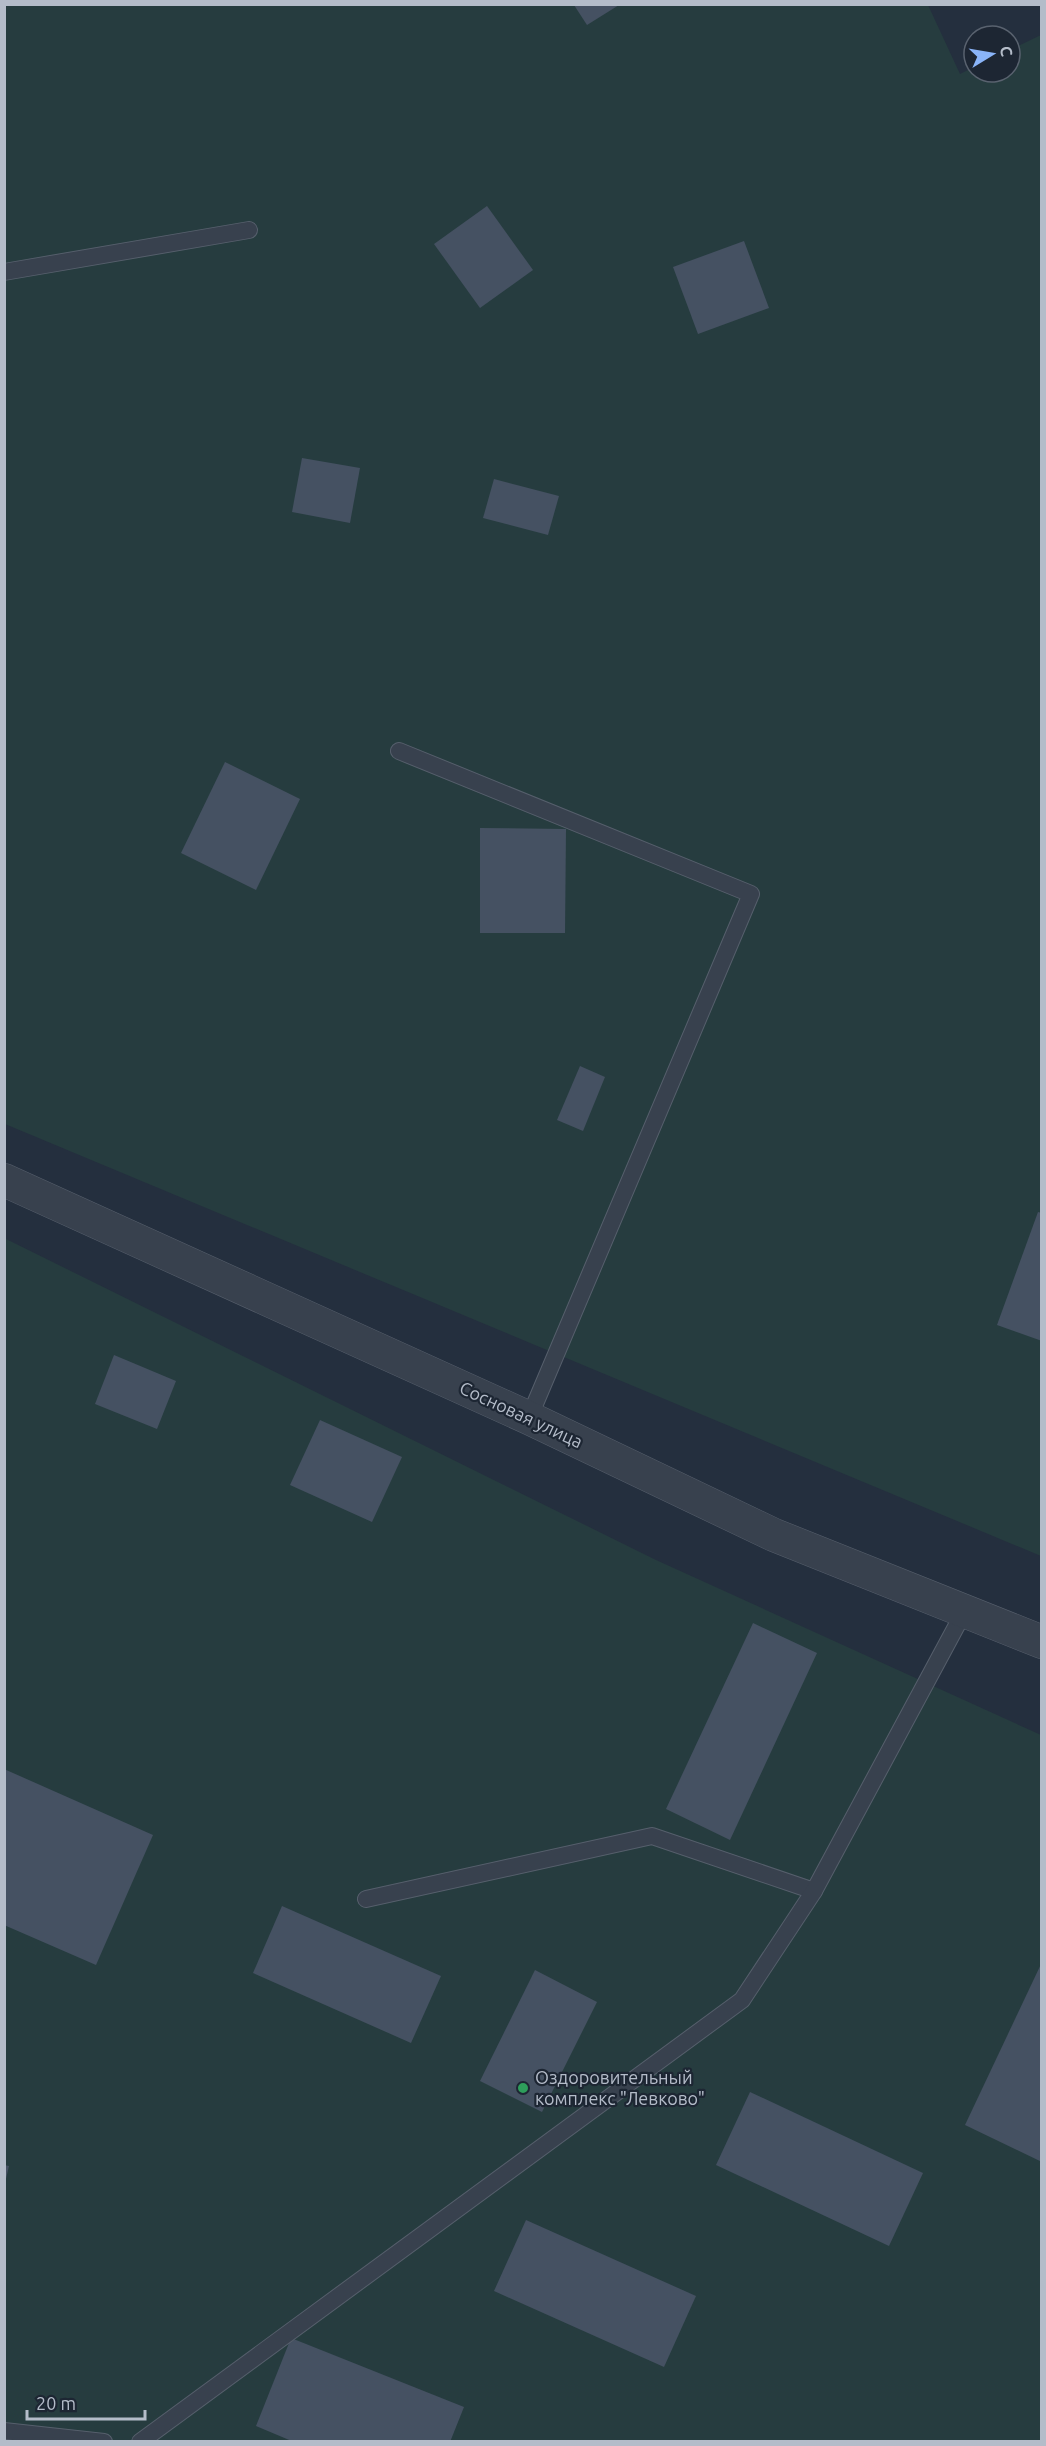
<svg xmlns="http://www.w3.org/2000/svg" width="1046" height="2446" font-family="Ubuntu,sans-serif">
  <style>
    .green { fill: #263c3f }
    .building { fill: #455162 }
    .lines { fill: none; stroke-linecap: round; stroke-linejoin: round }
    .service-casing { stroke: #565f6c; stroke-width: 18 }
    .minor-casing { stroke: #565f6c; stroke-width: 34 }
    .service { stroke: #38414e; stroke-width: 16 }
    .minor { stroke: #38414e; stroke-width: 33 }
    .leisure-dot { fill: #2e9e5b; stroke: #1d2633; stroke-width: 2 }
    .labels { text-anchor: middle; stroke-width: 4.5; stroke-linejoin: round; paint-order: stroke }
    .street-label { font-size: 18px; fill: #b4bcc9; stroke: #1d2633 }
    .poi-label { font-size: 18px; fill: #b4bcc9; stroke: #1d2633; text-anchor: start }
  </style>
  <rect width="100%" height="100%" fill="#242f3e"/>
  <!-- green -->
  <g class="green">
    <polygon points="4,5 928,5 960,74 974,67 974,72 1010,72 1010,50 1041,35 1041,1556 5,1124"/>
    <polygon points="4,1238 656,1560 1041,1735 1041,2441 5,2441"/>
  </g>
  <!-- building -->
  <g class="building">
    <polygon points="574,5 619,5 587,25"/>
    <polygon points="487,206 533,270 480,308 434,244"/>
    <polygon points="744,241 769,308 698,334 673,267"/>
    <polygon points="302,458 360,468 350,523 292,512"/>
    <polygon points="494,479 559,496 548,535 483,518"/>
    <polygon points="225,762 300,799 256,890 181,853"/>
    <polygon points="480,828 566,829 565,933 480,933"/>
    <polygon points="580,1066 605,1077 583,1131 557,1120"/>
    <polygon points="1038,1212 1042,1213 1042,1341 997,1325"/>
    <polygon points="114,1355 176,1381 157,1429 95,1404"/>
    <polygon points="320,1420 402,1457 372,1522 290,1485"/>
    <polygon points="753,1623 817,1653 730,1840 666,1809"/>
    <polygon points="4,1769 153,1835 96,1965 4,1925"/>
    <polygon points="282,1906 441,1976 411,2043 253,1973"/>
    <polygon points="1042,1962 1042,2162 965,2125"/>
    <polygon points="535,1970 597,2002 542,2112 480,2081"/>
    <polygon points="750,2092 923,2173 889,2246 716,2165"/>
    <polygon points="4,2165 9,2166 5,2183 4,2183"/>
    <polygon points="526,2220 696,2296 664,2367 494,2291"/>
    <polygon points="291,2338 464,2407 450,2442 294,2442 256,2426"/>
  </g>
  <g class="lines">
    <!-- service casing -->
    <g class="service-casing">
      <g id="service">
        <polyline points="4,272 249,230"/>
        <polyline points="399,751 751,894 529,1418"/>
        <polyline points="366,1899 652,1836 814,1891"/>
        <polyline points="4,2431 104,2442"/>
        <polyline points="140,2442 742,2000 814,1891 964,1612"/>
      </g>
    </g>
    <!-- minor casing -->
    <g class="minor-casing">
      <polyline id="minor" points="4,1180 529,1418 774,1535 1042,1642"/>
    </g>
    <!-- service -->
    <use href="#service" class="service"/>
    <!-- minor -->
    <use href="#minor" class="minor"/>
  </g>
  <!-- markers -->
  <circle class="leisure-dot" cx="523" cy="2088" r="6"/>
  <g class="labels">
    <!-- street labels -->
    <g class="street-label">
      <text transform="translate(521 1415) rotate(25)" y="6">Сосновая улица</text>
    </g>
    <!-- poi labels -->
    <g class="poi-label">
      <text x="535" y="2084">Оздоровительный<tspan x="535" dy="21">комплекс "Левково"</tspan></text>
    </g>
  </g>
  <!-- border -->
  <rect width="1046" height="2446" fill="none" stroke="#b4bcc9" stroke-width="12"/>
  <!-- north arrow -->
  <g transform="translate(992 54) rotate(79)"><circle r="28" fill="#1d2633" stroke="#59626f" stroke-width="1.5"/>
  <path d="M0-4.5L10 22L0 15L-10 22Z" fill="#8ab4f8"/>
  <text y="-9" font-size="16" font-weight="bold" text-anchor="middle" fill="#b4bcc9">С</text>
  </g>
  <!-- scale -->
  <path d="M27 2410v9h118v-9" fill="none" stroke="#b4bcc9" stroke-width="3"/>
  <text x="36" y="2410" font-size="18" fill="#b4bcc9" stroke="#1d2633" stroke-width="4.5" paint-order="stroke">20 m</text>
</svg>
